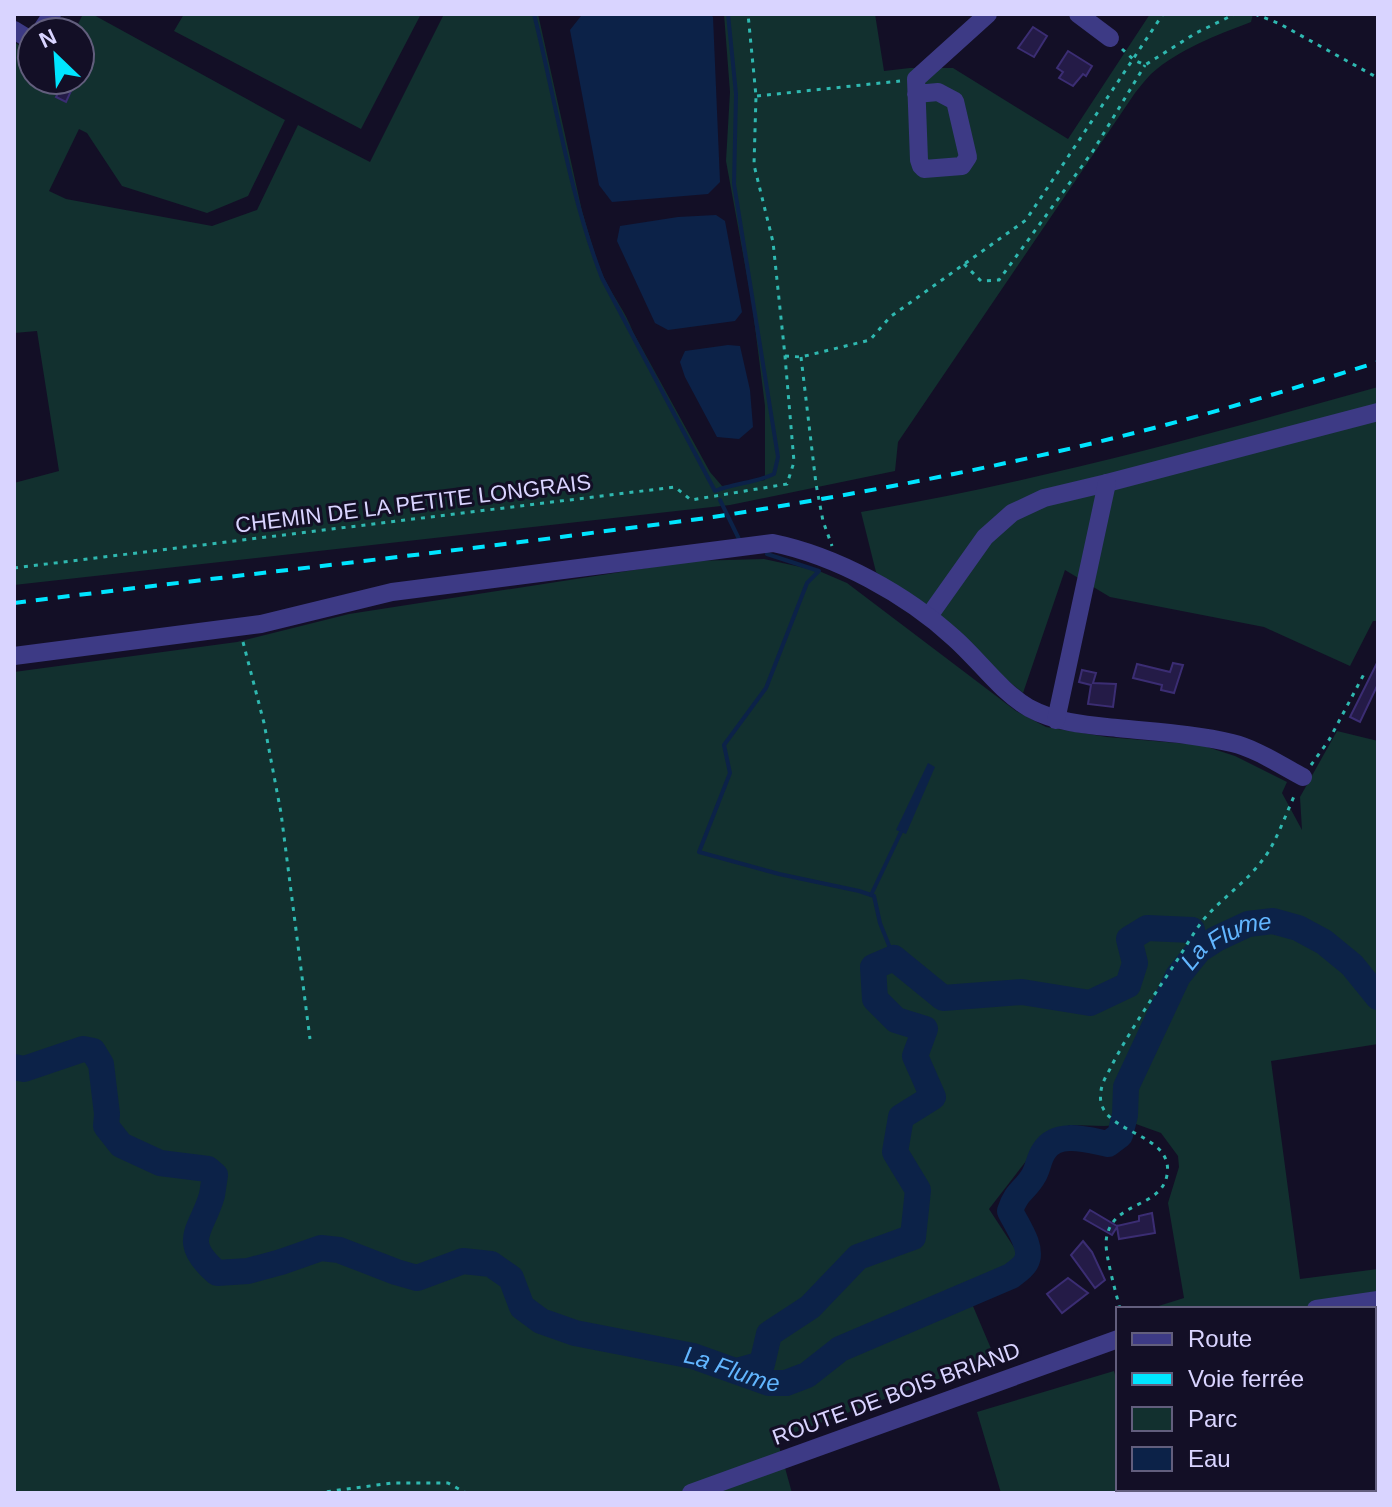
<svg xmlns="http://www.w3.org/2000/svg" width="1392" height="1507" font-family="Arial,sans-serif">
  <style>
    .green { fill: #12302f }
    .water { fill: #0c2248 }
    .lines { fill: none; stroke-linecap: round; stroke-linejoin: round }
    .stream { stroke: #0c2248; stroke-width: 4 }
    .river { stroke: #0c2248; stroke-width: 26 }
    .building { fill: #241b47; stroke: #3b2d73; stroke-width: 2 }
    .path { stroke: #2fb8b0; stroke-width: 3; stroke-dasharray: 4 6; stroke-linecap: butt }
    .minor { stroke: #3d3a85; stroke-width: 18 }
    .rail { stroke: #00e5ff; stroke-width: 4; stroke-dasharray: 12 10; stroke-linecap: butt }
    .labels { text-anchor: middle; stroke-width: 6; stroke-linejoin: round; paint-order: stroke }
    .street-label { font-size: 22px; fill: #d9d4ff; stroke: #130f26 }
    .water-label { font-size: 24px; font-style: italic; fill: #62b6ff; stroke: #130f26 }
  </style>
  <rect width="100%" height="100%" fill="#130f26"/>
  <!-- green -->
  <g class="green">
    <path d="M83,14H92L285,120L248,196L207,213L122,186L87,133L79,129L49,191L66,199L212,226L257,210L298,125L370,162L444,14H538L582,211C589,234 595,258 605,280C614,298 625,311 633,332L710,472L722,486L765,480V406L752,303L726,161L730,92L724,14H875L884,71L910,68H953L1068,139L1150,14H1253L1251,22C1217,35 1179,49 1151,74C1145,80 1140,87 1135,93L898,442L895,471L730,505L14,585V483L59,471L37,331L14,333V42L32,53V80H65L56,97L66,102L76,80H80V72L93,46L84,42L80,50V32H74Z"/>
    <polygon points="184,14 421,14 361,129 174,31"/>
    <path d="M1378,387V621H1373L1350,666L1264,627L1110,597L1065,570L1023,693L876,572L861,512C1036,482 1207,435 1378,387Z"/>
    <polygon points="764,559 819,571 847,583 1016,711 1046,727 1107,737 1201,745 1235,756 1287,782 1282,793 1302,830 1300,797 1337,731 1378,741 1378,1044 1271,1061 1300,1279 1378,1269 1378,1335 1374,1336 1374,1309 1149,1309 1184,1298 1168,1203 1179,1167 1178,1156 1161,1133 1136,1124 1104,1126 1070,1125 1047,1134 989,1209 1021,1258 964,1285 995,1358 777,1439 792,1493 14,1493 14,672 237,642 349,614 692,561"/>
    <polygon points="1114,1371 1118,1386 1118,1489 1148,1489 1149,1492 1001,1493 977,1412"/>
  </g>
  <!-- water -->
  <g class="water">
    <polygon points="590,14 710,14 713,17 720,182 708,194 612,202 599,185 570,30 581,16"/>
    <polygon points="716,215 725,221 742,312 735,321 668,330 655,323 617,241 620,226 678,217"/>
    <polygon points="728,345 740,346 750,390 753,427 739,439 717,437 685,377 680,362 685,351"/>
    <polygon points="928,763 935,767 906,834 896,830"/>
  </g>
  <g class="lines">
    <!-- stream -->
    <g class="stream">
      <path d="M534,14C556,102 569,193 602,278L715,491C735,483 755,483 774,474L778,457L734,184L736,94L728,14"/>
      <polyline points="720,500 739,539"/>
      <polyline points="767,554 819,571 807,583 766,688 724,745 730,773 699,852 779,874 859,891 874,896 880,923 894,958"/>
      <polyline points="871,895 901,832"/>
    </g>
    <!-- river -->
    <g class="river">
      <path id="s1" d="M14,1067L24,1069L83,1049L93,1051L101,1064L107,1114L106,1126L121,1145L160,1163L208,1169L215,1175C214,1182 213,1188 212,1195C202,1231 179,1240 217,1273L248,1271L281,1262L321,1248L339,1250L396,1272L417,1278L463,1261L491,1264L511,1278L522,1307L541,1321L575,1333L693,1356L769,1383H786L807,1375L840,1349L1011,1276C1016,1272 1023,1268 1026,1262C1034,1248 1016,1224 1010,1211C1016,1191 1026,1190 1034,1175C1038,1168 1039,1158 1044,1151C1057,1130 1088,1140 1108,1144L1120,1135L1125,1115L1126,1087L1178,976L1199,950L1216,939L1248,924L1273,921L1298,928L1324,942L1352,965L1378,997"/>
      <polyline points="737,1371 762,1364 769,1334 810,1307 858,1257 913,1237 918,1190 895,1152 901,1117 933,1097 915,1056 925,1029 896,1020 875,999 873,967 894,958 943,998 1022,992 1090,1003 1128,985 1135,963 1129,939 1147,928 1192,930"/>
    </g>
  </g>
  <!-- building -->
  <g class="building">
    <polygon points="1033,27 1047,36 1034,57 1018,48"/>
    <polygon points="1068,51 1092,66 1086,76 1083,74 1073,86 1059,78 1063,72 1057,68"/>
    <polygon points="65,80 76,80 66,102 56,97"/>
    <polygon points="1378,661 1378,684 1360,722 1350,717"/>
    <polygon points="1173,663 1183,665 1174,693 1161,690 1162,685 1133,678 1137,664 1170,672"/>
    <polygon points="1082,670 1096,673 1093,683 1116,684 1113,707 1088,704 1091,685 1079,682"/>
    <polygon points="1090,1210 1117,1226 1139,1221 1139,1216 1152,1213 1155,1233 1119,1239 1117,1227 1112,1235 1084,1219"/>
    <polygon points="1083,1241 1092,1252 1105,1280 1095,1288 1071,1255"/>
    <polygon points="1068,1278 1088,1293 1062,1313 1047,1294"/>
  </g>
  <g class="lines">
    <!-- path -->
    <g class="path">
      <polyline points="1255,14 1280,24 1378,78"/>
      <polyline points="1122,49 1134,60 1145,65 1196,33 1235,14"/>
      <polyline points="757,96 900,81"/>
      <polyline points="964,264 981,281 999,280 1093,151 1145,65"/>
      <polyline points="785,356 801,357 870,340 890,317 1026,220 1163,14"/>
      <polyline points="801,357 816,484 823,521 832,546"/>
      <polyline points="14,568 675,487 691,500 787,484 794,462 785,356 773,242 754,165 756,96 748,14"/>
      <polyline points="243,642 264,723 281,813 310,1039"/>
      <polyline points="1311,765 1329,740 1364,674"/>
      <path d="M1120,1309C1116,1293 1106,1258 1106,1243C1108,1200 1161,1210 1167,1175C1175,1130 1093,1135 1101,1091C1102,1081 1109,1072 1113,1063C1131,1029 1153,997 1174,965C1184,950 1193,933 1204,919C1223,897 1248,881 1264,858C1276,843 1287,811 1296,792"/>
      <polyline points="317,1493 392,1483 448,1483 466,1493"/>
    </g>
    <!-- minor -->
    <g class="minor">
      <polyline points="1078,14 1110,38"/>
      <polyline points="14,30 32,41"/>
      <polyline points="40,32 52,14"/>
      <polyline points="916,94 938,92 955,101 968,157 962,166 924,169 921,166 919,160 916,79 988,14"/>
      <polyline points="929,616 985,537 1012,513 1044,498 1107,483 1378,412"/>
      <path d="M14,656L261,624L392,592L773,543C836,556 906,594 954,638C979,660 1000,691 1029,708C1057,723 1087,725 1117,728C1155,732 1195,734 1232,743C1257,749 1280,765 1303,777"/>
      <polyline points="1056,720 1107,483"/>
      <polyline points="1316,1309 1378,1300"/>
      <polyline points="1156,1489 1157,1493"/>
      <polyline points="691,1493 1118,1339"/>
    </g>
    <!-- rail -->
    <path class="rail" d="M14,603C196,580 379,560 561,537C612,530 663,524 713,517C860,494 1006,466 1150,429C1227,409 1302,386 1378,362"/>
  </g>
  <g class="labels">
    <!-- street labels -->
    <g class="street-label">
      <text transform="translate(413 503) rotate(-7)" y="8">CHEMIN DE LA PETITE LONGRAIS</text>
      <text transform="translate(896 1393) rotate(-20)" y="8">ROUTE DE BOIS BRIAND</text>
    </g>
    <!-- water labels -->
    <g class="water-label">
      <text dy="8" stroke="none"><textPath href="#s1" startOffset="1726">La Flume</textPath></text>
      <text dy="8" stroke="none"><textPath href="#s1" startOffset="956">La Flume</textPath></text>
    </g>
  </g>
  <!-- border -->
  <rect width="1392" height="1507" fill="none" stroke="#d9d4ff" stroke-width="32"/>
  <!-- legend -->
  <rect x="1116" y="1307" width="260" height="184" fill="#130f26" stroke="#625e7d" stroke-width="2"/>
  <rect x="1132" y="1333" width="40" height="12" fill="#3d3a85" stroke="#625e7d" stroke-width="2"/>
  <text x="1188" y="1347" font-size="24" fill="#d9d4ff">Route</text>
  <rect x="1132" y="1373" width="40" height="12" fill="#00e5ff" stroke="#625e7d" stroke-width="2"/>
  <text x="1188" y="1387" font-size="24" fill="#d9d4ff">Voie ferrée</text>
  <rect x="1132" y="1407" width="40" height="24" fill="#12302f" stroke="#625e7d" stroke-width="2"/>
  <text x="1188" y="1427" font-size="24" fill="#d9d4ff">Parc</text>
  <rect x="1132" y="1447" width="40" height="24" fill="#0c2248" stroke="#625e7d" stroke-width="2"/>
  <text x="1188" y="1467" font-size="24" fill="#d9d4ff">Eau</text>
  <!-- north arrow -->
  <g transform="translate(56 56) rotate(335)"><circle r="38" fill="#130f26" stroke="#625e7d" stroke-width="2"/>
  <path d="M0-6L14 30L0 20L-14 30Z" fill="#00e5ff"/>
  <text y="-12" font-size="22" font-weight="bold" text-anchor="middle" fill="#d9d4ff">N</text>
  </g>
</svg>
